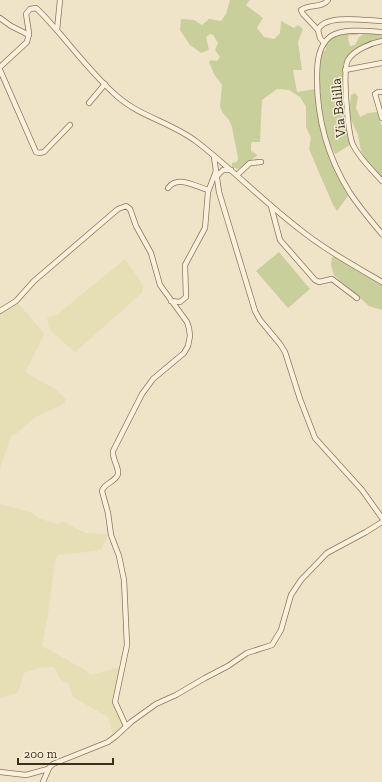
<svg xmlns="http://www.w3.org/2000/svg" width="382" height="782" font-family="'Zilla Slab',serif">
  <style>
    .farmland { fill: #e6deb5 }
    .green { fill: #c9cf9b }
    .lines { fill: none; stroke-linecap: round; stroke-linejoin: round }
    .minor-casing { stroke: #8d765c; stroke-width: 6 }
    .minor { stroke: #faf1dc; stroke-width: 4.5 }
    .labels { text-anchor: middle; stroke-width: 3; stroke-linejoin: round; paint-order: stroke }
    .street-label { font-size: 14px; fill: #3d2e20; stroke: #f7eed8 }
  </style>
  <rect width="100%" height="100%" fill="#f0e4c8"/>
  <!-- farmland -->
  <g class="farmland">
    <polygon points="125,259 143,285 143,292 75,352 54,334 49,328 47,318 58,314"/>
    <polygon points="17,302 43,332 44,335 26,371 28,374 55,389 66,399 65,403 34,418 17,433 11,436 0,469 0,312"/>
    <polygon points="0,504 30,512 38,518 57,524 63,522 86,533 107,534 107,538 102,548 96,551 58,555 55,561 48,614 42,646 87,671 90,675 121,667 114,703 115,707 122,720 123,726 113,737 108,717 73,697 69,684 62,681 60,678 55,669 53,667 39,668 24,673 18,693 0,698"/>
  </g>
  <!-- green -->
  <g class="green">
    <polygon points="230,0 250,0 246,5 263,18 257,28 264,37 274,39 280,33 281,21 294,28 298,25 303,29 298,42 302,70 293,70 297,92 315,89 322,137 330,159 348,196 337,211 333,205 309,149 311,138 306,127 306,107 300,97 289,90 277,89 262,100 260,142 252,142 251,144 251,151 258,155 243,166 238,169 232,167 232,163 237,162 238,158 232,127 229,120 222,112 220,106 222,85 214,74 209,62 211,60 217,61 220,57 215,50 218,43 213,35 210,34 206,37 209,50 201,53 190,45 180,30 181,19 194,20 202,25 209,19 221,21 226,14"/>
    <path d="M361,32L357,35H349L348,38L350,46L355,45L359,37L363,34L382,33V38L369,42L347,56L343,65L346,126L350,145L335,154C321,128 318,88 321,58L322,52L326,50L325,44C333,32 349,33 361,32Z"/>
    <polygon points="355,93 358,97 356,108 360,117 368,113 377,112 382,127 382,177 368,162 361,151 358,135 349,115 351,95"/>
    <polygon points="279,252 310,289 288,308 256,271"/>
    <polygon points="332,257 337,257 382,285 382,310 369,306 334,275 331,265"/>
  </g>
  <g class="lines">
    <!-- minor casing -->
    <g class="minor-casing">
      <g id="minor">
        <polyline points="0,18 11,26 29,35"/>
        <polyline points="57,30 60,0"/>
        <path d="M318,30L303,14L301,10C309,4 323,8 328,0"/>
        <path d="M382,32C368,31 343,28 331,36C318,45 317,63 317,78C317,119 328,158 350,193C360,208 371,221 382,234"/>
        <path d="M382,41C371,43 354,50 348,60C342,70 348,134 353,145C360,159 372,170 382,181"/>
        <path d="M324,43L320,38L318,30C325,13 368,21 382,21"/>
        <path d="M0,67L27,42L29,33L26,14L30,9L36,8C45,16 53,26 61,35C79,56 97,79 118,97C141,117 173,123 197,142C232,169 263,201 298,228C324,249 353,265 382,282"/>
        <polyline points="0,70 36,152 39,153 44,152 70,125"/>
        <polyline points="345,70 382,63"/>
        <polyline points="382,92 378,92 375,94 382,118"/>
        <polyline points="89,103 105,84"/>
        <polyline points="214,157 219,192 255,311 260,320 280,344 285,352 300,399 315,438 362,490 382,518"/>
        <polyline points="237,175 250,163 261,162"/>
        <polyline points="217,176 223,170 231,170"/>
        <path d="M168,188C178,175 195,186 208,190"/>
        <polyline points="271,206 280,240 315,280 319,282 332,279 357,298"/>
        <polyline points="171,301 180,302 186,297 185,265 205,228 208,192 216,171"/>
        <path d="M0,311L16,301L34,281L118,209L126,206L130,209L136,226L151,253L160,285L187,322L189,328L190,336L188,346L184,353L153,379L142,394L113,451C112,459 119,467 118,474C116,482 104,483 102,491L108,513L111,535L119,556L124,580L127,645L115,702L126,726"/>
        <polyline points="0,772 26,775 48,769"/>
        <polyline points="43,782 49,768 53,764 108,742 116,736 131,722 156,704 176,695 205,678 228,666 247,653 272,645 281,630 291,595 301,580 327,553 366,532 382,522"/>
      </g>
    </g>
    <!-- minor -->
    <use href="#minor" class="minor"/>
  </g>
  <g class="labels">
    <!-- street labels -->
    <g class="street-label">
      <text transform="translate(338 108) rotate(-95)" y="5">Via Balilla</text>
    </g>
  </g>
  <!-- scale -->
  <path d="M18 758v6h95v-6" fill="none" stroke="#3d2e20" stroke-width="2"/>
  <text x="24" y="758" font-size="12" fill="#3d2e20" stroke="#f7eed8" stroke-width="3" paint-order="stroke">200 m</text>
</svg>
